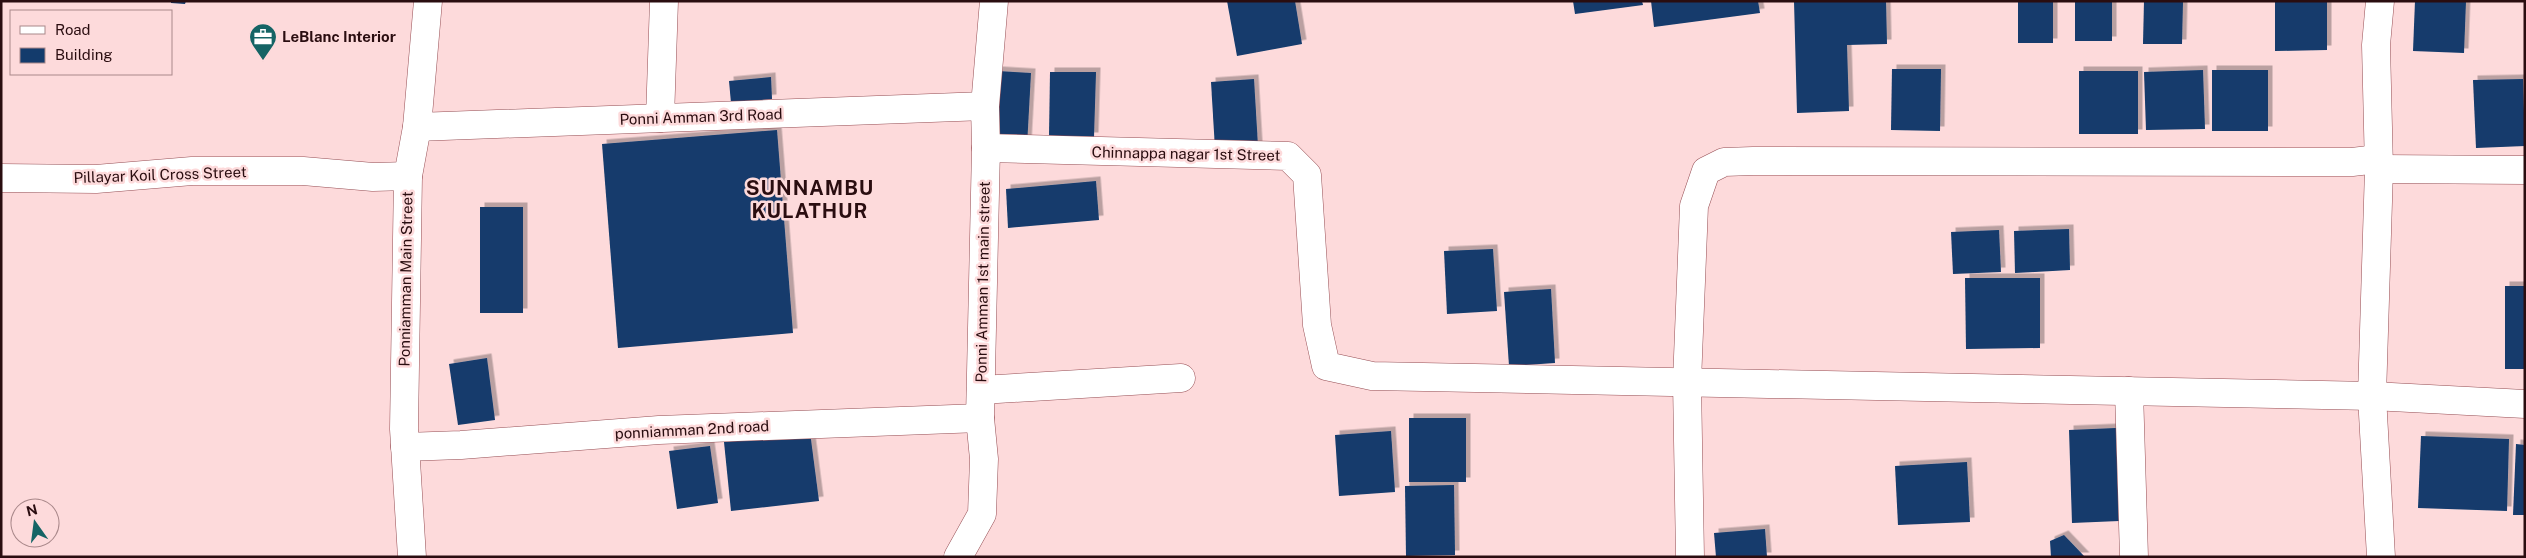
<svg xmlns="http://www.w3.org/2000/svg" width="2526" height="558" font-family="'Public Sans',sans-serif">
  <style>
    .building { fill: #133b6c; filter: url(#shadow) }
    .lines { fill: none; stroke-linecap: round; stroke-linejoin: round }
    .minor-casing { stroke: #964e54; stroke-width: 29 }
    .minor { stroke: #fff; stroke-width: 28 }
    .labels { text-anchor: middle; stroke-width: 5; stroke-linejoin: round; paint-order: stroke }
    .poi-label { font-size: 15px; font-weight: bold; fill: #2a0d10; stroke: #fddadb; text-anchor: start }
    .street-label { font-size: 15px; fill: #2a0d10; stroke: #fddadb }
    .district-label { font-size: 20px; font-weight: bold; letter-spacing: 1px; fill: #2a0d10; stroke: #fddadb }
  </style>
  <defs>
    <filter id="shadow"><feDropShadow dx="4.5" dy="-4.5" stdDeviation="0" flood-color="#0004"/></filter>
  </defs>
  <rect width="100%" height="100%" fill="#fddadb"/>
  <!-- building -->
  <g class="building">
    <polygon points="171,1 186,1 185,4 171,3"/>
    <polygon points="1227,1 1295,1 1302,44 1237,56"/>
    <polygon points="1573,1 1642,1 1643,5 1575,14"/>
    <polygon points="1651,1 1758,1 1760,13 1654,27"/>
    <polygon points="1794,1 1886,1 1887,44 1847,45 1849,111 1797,113"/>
    <rect x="2018" y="1" width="35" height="42"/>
    <rect x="2075" y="1" width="37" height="40"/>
    <polygon points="2144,1 2183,1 2182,44 2143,44"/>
    <polygon points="2275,1 2327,1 2327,50 2275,51"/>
    <polygon points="2415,1 2466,1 2464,53 2413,51"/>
    <polygon points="1892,69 1941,69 1940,131 1891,130"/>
    <polygon points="2203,70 2205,129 2146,130 2144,72"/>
    <rect x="2212" y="70" width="56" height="61"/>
    <polygon points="998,71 1031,73 1027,146 994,144"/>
    <rect x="2079" y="71" width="59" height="63"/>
    <polygon points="1050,72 1096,72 1094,137 1049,136"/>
    <polygon points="771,77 772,99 731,103 729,81"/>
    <polygon points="1254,79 1258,146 1215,149 1211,82"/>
    <polygon points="2523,79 2525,146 2476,148 2473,80"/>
    <polygon points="777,130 793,333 618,348 602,144"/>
    <polygon points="1096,181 1099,220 1008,228 1006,189"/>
    <rect x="480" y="207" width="43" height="106"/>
    <polygon points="2069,229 2070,270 2015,273 2014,231"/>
    <polygon points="1999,230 2001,272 1953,274 1951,232"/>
    <polygon points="1493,249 1497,311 1447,314 1444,251"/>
    <polygon points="1965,278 2040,278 2040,348 1966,349"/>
    <rect x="2505" y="286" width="20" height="83"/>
    <polygon points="1551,289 1555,363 1509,366 1504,292"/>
    <polygon points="487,358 495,420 458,425 449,364"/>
    <rect x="1409" y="418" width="57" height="64"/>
    <polygon points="2116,428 2119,521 2072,523 2069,430"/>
    <polygon points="1391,431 1395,492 1339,496 1335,435"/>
    <polygon points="810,432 819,501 731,511 724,442"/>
    <polygon points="2421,436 2509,439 2507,511 2418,508"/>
    <polygon points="2516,444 2525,445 2525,515 2513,515"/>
    <polygon points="710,446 718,503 677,509 669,451"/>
    <polygon points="1967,462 1970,522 1898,525 1895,466"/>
    <polygon points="1454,485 1455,555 1406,556 1405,486"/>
    <polygon points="1765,529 1767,557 1716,557 1714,533"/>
    <polygon points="2064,535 2085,557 2051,557 2050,541"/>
  </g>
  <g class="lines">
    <!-- minor casing -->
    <g class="minor-casing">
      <g id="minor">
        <polyline points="2380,1 2376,45 2379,169 2372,396 2381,557"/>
        <polyline points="660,118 664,1"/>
        <polyline points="417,127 985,106"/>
        <polyline points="986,148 1288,156 1307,175 1317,325 1326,366 1372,376 2372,396 2525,404"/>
        <polyline points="2379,169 2525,170"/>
        <polyline points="1,178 96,179 192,171 303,171 373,177 408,176"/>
        <polyline points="981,390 1181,378"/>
        <polyline points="2129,391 2134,557"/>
        <polyline points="405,447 461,445 659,430 980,418"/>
        <polyline points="412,557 404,429 408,176 417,127 428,1"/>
        <polyline points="958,557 982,514 984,459 980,418 986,148 985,106 994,1"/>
        <polyline points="1690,557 1687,382 1694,206 1706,171 1724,162 1753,161 2352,162 2378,159"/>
      </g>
    </g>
    <!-- minor -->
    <use href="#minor" class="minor"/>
  </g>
  <!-- icons -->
  <defs>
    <g id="office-pin" transform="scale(1.4375)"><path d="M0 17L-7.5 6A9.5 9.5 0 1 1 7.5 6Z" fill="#156465" stroke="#fddadb"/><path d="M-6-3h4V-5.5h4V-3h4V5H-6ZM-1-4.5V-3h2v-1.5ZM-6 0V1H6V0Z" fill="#fff"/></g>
  </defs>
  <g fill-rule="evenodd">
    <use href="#office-pin" x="263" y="37"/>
  </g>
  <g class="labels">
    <!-- poi labels -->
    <g class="poi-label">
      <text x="282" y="42">LeBlanc Interior</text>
    </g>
    <!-- street labels -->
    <g class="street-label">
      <text transform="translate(701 117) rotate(-2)" y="5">Ponni Amman 3rd Road</text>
      <text transform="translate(1186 154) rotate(1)" y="5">Chinnappa nagar 1st Street</text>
      <text transform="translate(160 175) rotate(-2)" y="5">Pillayar Koil Cross Street</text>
      <text transform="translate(406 279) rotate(-89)" y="5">Ponniamman Main Street</text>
      <text transform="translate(983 282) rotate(-89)" y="5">Ponni Amman 1st main street</text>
      <text transform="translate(692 430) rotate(-3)" y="5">ponniamman 2nd road</text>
    </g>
    <!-- district labels -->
    <g class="district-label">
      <text x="810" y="195">SUNNAMBU<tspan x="810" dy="23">KULATHUR</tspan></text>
    </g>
  </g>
  <!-- border -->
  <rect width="2526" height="558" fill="none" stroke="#2a0d10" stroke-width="5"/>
  <!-- legend -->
  <rect x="10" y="10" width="162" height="65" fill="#fddadb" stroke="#a9888a"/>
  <rect x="20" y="26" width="25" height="8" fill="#ffffff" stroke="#a9888a"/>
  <text x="55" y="35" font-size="15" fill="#2a0d10">Road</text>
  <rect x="20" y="48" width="25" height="15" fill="#133b6c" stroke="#a9888a"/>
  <text x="55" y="60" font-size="15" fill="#2a0d10">Building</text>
  <!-- north arrow -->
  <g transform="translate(35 523) rotate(346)"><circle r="24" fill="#fddadb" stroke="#a9888a"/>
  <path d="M0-4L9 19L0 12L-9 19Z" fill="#156465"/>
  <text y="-8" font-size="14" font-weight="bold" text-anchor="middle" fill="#2a0d10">N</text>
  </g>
</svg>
